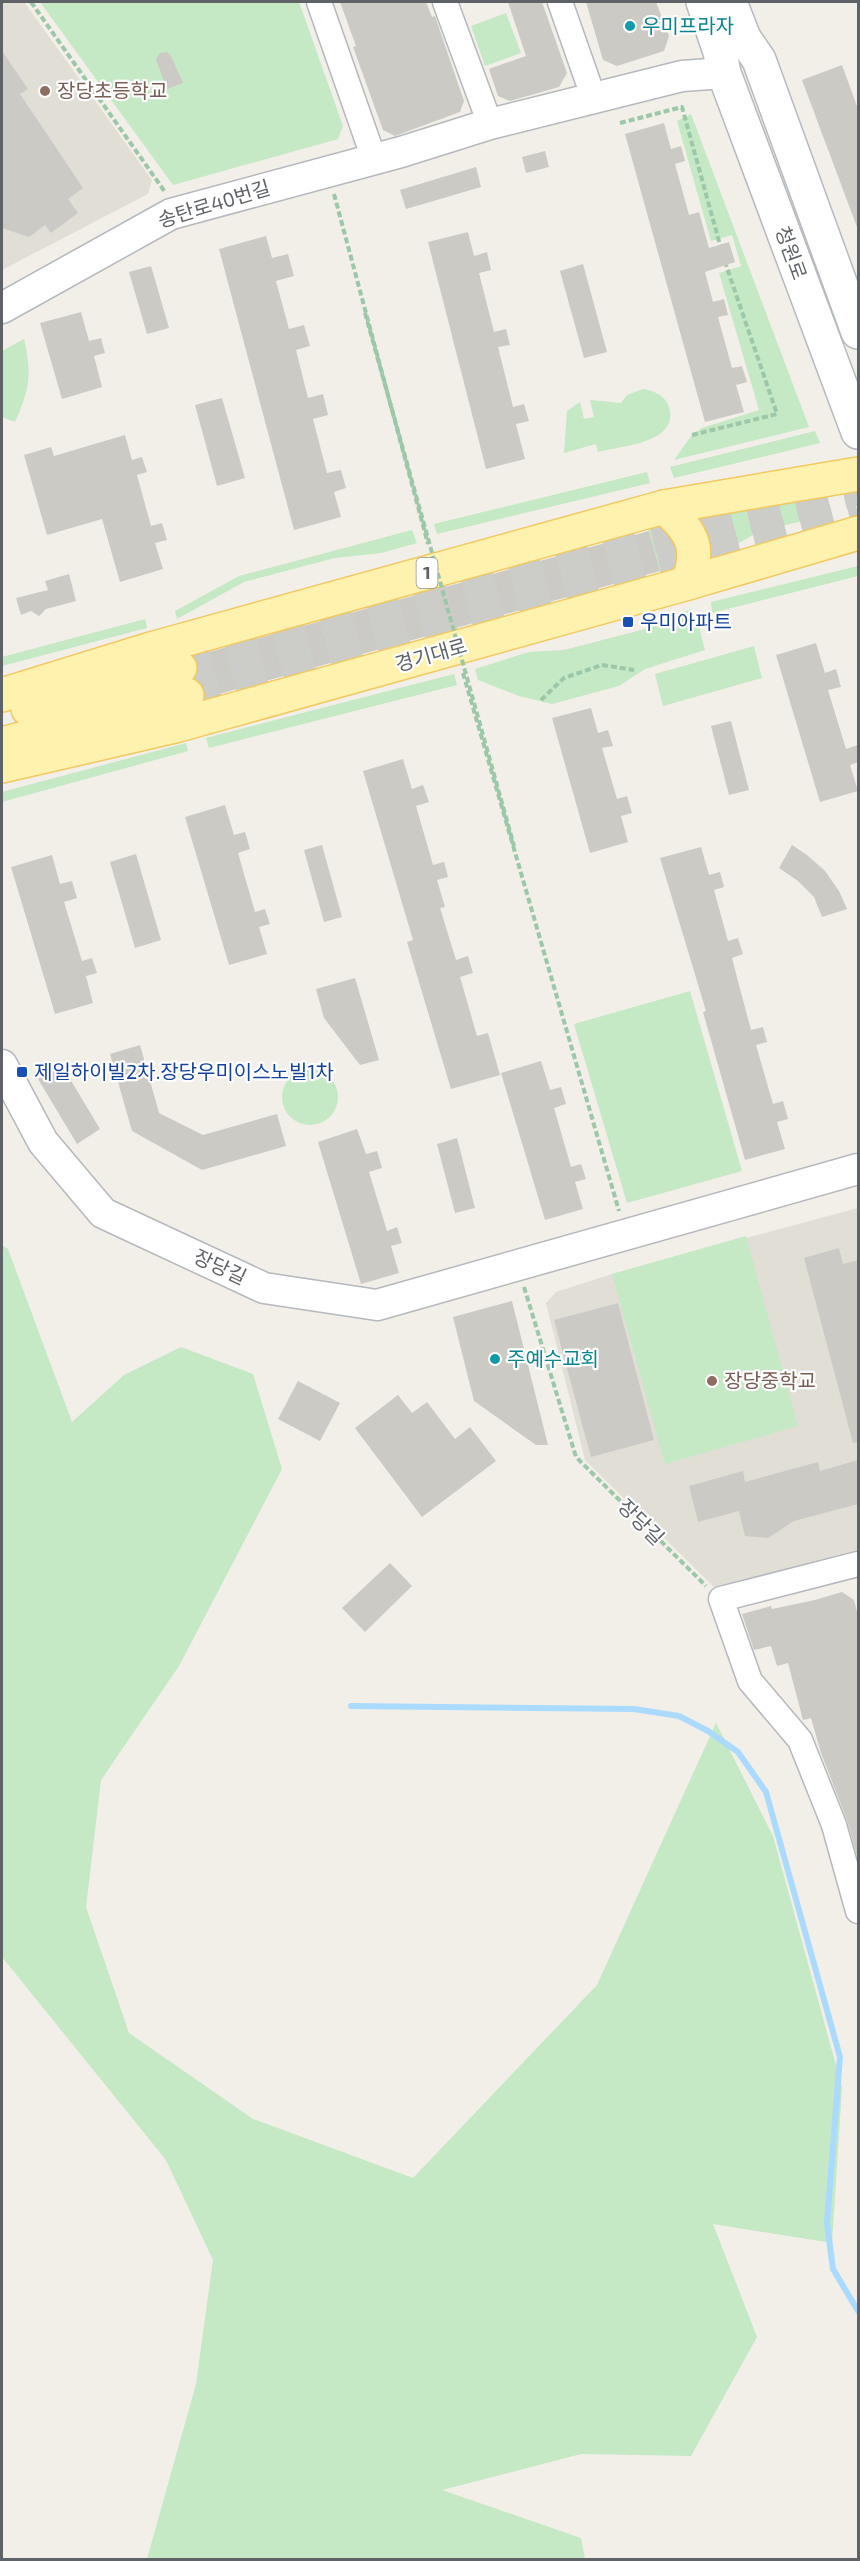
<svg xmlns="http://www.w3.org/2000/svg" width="860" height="2561" font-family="'Exo 2','Noto Sans KR',sans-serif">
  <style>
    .education { fill: #e1ded6 }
    .green { fill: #c5e8c5 }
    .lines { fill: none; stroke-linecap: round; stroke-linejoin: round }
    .stream { stroke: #aadaff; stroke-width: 6 }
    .building { fill: #cccac5 }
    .primary-tunnel { stroke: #ccccc8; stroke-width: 33; stroke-dasharray: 33 16; stroke-linecap: butt }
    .minor-casing { stroke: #b5b8bc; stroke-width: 27 }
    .tertiary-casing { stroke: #b5b8bc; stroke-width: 33 }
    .secondary-casing { stroke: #b6babf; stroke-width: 36 }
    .primary-casing { stroke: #f2c960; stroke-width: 36 }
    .path { stroke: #9cc7a9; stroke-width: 4; stroke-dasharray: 6 3; stroke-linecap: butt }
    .minor { stroke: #fff; stroke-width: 24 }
    .tertiary { stroke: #fff; stroke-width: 30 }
    .secondary { stroke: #fff; stroke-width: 33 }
    .primary { stroke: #fff2af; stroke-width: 33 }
    .path-bridge { stroke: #9cc7a9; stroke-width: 4; stroke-dasharray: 6 3; stroke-linecap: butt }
    .culture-dot { fill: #0f9aa8; stroke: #fff; stroke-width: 2 }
    .education-dot { fill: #8d6e63; stroke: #fff; stroke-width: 2 }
    .transit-dot { fill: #1a4fb4; stroke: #fff; stroke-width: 2 }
    .labels { text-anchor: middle; stroke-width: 4.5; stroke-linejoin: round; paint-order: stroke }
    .shield { fill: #fff; stroke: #8f9295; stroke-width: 1.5 }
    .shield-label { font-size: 18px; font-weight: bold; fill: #5f6368 }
    .culture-label { font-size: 20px; fill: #0d838f; stroke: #fff; text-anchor: start }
    .education-label { font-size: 20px; fill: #785e54; stroke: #fff; text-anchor: start }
    .street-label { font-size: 20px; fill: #5f6368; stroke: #fff }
    .transit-label { font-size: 20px; fill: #164399; stroke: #fff; text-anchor: start }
  </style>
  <rect width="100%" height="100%" fill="#f1efe8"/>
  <!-- education -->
  <g class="education">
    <polygon points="2,2 24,2 152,180 148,194 2,270"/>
    <polygon points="858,1208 858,1557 720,1593 585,1460 546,1303 556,1292 612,1274"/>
  </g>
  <!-- green -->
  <g class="green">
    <polygon points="40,2 299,2 343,126 338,139 173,185"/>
    <polygon points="506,13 521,53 485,66 471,26"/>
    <polygon points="691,114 809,427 674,460 692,435 702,428 759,410 719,273 741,266 732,235 711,241 677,121"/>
    <path d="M24,339C32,376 30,387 15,422L2,417V351Z"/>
    <path d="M643,389C654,391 665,395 669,407C680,443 621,446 598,452L596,444L564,453L567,411L580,402L584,419L594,417L590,400L621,403L627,395Z"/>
    <polygon points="815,431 820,443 674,478 670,467"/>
    <polygon points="647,472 650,483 437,534 434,524"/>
    <polygon points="804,498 811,519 760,531 704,563 682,514"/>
    <polygon points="662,521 688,560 662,580 647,524"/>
    <polygon points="412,530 417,543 381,553 335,558 244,582 177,619 175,611 239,576"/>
    <polygon points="858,566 858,576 712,613 711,602"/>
    <polygon points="691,609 697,619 705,650 645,669 619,686 552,704 519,696 478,680 475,669 529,652 564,650 645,629"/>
    <polygon points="145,619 147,628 2,666 2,657"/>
    <polygon points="754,646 762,678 663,706 655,674"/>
    <polygon points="454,674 457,685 209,748 206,738"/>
    <polygon points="186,743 188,751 2,802 2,792"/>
    <polygon points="690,991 742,1171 627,1203 574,1024"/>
    <circle cx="310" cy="1097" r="28"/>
    <polygon points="746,1236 798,1426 665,1464 612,1274"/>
    <polygon points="2,1245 8,1249 72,1422 124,1375 181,1347 253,1374 282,1469 179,1666 101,1780 86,1907 129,2033 253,2119 413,2178 597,1985 716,1723 773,1836 842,2087 832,2243 713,2224 757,2337 691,2456 581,2454 442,2490 581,2538 585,2559 147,2559 196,2384 213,2260 166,2160 2,1957"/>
  </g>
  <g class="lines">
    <!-- stream -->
    <polyline class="stream" points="351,1706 634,1709 679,1716 708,1731 738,1752 766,1792 840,2057 827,2223 833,2269 858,2311"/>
  </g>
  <!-- building -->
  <g class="building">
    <polygon points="340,2 426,2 432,17 435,16 464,101 460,112 395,136 383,130 353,47 356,46"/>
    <polygon points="508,2 542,2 567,73 559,87 510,101 498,96 489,69 526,56"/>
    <polygon points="586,2 656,2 669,36 664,51 617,66 603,60"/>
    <polygon points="2,51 28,89 20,94 83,188 68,199 78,213 51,233 45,225 29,237 2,228"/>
    <polygon points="167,52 171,56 183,83 167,89 156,59 160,53"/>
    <polygon points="842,65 858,109 857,227 802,80"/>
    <polygon points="664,123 671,149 681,146 685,161 675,164 689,215 699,212 709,248 729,242 735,262 705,272 713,302 724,299 728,315 718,317 732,368 742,366 747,382 736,385 744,412 705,422 625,134"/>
    <polygon points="545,151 549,167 526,173 522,157"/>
    <polygon points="476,167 481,187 406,209 400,190"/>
    <polygon points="468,232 474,256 487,252 491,270 479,273 494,332 506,329 510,345 498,347 513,407 524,404 529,421 516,424 525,459 486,469 428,242"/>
    <polygon points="266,236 272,258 288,254 294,276 276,281 289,329 304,325 310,346 296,350 308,398 323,394 328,415 313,419 327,473 341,470 346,488 334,492 341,517 294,530 219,249"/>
    <polygon points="583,264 607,352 584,358 560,271"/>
    <polygon points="151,266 169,328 147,334 129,272"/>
    <polygon points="81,312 89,341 101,338 105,353 94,356 102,387 62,399 40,323"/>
    <polygon points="222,398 245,478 217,486 195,405"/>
    <polygon points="125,435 132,460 142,457 147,472 137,475 151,526 162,523 167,540 155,543 163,569 120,582 102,519 47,535 24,455 51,447 54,456"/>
    <polygon points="649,531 660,571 205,698 205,690 201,682 195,679 198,672 198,664 194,656"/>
    <polygon points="69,574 76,601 46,609 39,616 31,611 21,615 16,598 48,590 45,581"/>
    <polygon points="816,643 825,673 836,669 841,687 828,690 846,749 858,745 858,762 850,765 858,791 820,802 776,655"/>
    <polygon points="591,708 598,733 608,730 613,746 602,748 617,799 627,796 632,813 621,816 628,842 590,853 552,718"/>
    <polygon points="731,721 749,790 729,795 711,726"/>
    <polygon points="403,759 412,789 423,785 429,802 416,806 433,865 444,862 448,877 437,880 445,907 440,908 456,960 468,956 473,973 460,977 477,1036 488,1033 500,1075 451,1089 407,942 413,940 363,771"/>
    <polygon points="225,805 234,835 245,832 250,849 238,853 255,912 265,909 270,924 259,927 267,954 229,965 185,817"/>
    <polygon points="322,845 342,917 324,922 304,850"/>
    <polygon points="792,845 807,855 825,871 839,891 847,909 822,917 814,897 798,881 779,868"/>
    <polygon points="701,847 709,875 720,872 724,887 714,890 728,941 738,938 743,954 732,958 739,985 751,1030 763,1027 767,1042 756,1045 773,1104 783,1101 788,1119 777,1122 785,1149 745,1160 703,1012 706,1011 660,858"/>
    <polygon points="136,854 161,940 135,948 110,862"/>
    <polygon points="52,855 60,884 72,881 77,898 64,902 82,961 92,958 97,973 86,976 93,1003 55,1014 11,867"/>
    <polygon points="355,978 379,1060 360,1065 324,1018 316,989"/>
    <polygon points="140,1045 159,1113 203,1135 277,1114 286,1146 202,1170 132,1131 110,1054"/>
    <polygon points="541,1061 550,1090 561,1087 566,1104 554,1108 571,1167 581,1164 586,1179 575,1182 583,1209 545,1220 501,1073"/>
    <polygon points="61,1064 100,1129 77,1144 38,1079"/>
    <polygon points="357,1129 366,1154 377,1151 382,1168 369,1172 387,1231 397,1227 402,1243 391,1246 399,1273 361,1284 318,1142"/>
    <polygon points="457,1138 475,1208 455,1213 437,1144"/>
    <polygon points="839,1248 843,1264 858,1260 858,1442 853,1443 804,1258"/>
    <polygon points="512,1301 548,1445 536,1445 474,1401 453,1317"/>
    <polygon points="618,1303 654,1440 591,1457 554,1320"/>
    <polygon points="298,1381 340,1403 320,1441 278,1419"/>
    <polygon points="398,1395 412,1413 427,1402 455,1439 470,1427 496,1461 422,1517 355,1428"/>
    <polygon points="858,1460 858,1504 794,1521 768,1538 745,1536 739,1511 698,1522 689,1486 743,1471 745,1482 818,1462 820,1471"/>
    <polygon points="390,1563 412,1586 365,1632 342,1608"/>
    <polygon points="842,1592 854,1600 858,1616 858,1860 847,1820 821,1753 811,1718 803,1720 788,1663 777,1666 771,1646 754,1650 742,1614 771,1606 772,1609 815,1600"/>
  </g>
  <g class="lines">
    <!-- primary-tunnel -->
    <g class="primary-tunnel">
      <polyline points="180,668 644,539 858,489"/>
      <polyline points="187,695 652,567 858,514"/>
    </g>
    <!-- minor casing -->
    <g class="minor-casing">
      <g id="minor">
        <polyline points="319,2 374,159"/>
        <polyline points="445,2 490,124"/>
        <polyline points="560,2 594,99"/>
        <polyline points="858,1564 721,1599 750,1681 800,1740 834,1825 858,1911"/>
      </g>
    </g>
    <!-- tertiary casing -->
    <g class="tertiary-casing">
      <g id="tertiary">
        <polyline points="2,308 171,214 401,152 490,124 682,76 724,73"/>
        <polyline points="2,1065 43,1142 103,1213 264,1288 377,1305 858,1169"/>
      </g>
    </g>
    <!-- secondary casing -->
    <g class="secondary-casing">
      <g id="secondary">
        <polyline points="703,2 720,52 724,73 858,432"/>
        <polyline points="730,2 744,38 759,60 858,332"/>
      </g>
    </g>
    <!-- primary casing -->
    <g class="primary-casing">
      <g id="primary">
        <path d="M664,507C692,531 701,547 688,583"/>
        <polyline points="2,695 151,649 664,507 858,474"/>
        <polyline points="28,709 180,668"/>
        <polyline points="2,744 187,695"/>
        <polyline points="2,766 175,726 688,583 858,533"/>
      </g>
    </g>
    <!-- path -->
    <g class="path">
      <polyline points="31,2 165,192"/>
      <polyline points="620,123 682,107 720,245"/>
      <polyline points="334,194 428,544"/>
      <polyline points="692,435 777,414 726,265"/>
      <polyline points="463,673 619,1211"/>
      <polyline points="541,700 564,678 602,665 634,670"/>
      <polyline points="524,1287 576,1457 706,1586"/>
    </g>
    <!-- minor -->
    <use href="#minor" class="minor"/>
    <!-- tertiary -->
    <use href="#tertiary" class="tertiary"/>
    <!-- secondary -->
    <use href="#secondary" class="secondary"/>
    <!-- primary -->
    <use href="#primary" class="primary"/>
    <!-- path-bridge -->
    <polyline class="path-bridge" points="365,313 514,846"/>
  </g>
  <!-- markers -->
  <g class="culture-dot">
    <circle cx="630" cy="26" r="6"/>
    <circle cx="495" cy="1359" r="6"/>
  </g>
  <g class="education-dot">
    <circle cx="45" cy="91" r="6"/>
    <circle cx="712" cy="1381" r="6"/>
  </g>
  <g class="transit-dot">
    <rect x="622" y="616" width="12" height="12" rx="3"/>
    <rect x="16" y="1066" width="12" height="12" rx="3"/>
  </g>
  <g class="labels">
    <!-- shield labels -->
    <rect class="shield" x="416.5" y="558" width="21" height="30" rx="4.5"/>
    <g class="shield-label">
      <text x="427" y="579">1</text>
    </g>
    <!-- culture labels -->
    <g class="culture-label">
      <text x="642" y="33">우미프라자</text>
      <text x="507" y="1366">주예수교회</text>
    </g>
    <!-- education labels -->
    <g class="education-label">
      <text x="57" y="98">장당초등학교</text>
      <text x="724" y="1388">장당중학교</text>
    </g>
    <!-- street labels -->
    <g class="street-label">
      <text transform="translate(214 204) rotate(-17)" y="7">송탄로40번길</text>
      <text transform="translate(791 253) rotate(70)" y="7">청원로</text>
      <text transform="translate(431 655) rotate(-16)" y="7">경기대로</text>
      <text transform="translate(220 1267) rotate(25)" y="7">장당길</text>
      <text transform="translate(641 1522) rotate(45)" y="7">장당길</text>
    </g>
    <!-- transit labels -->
    <g class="transit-label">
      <text x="640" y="629">우미아파트</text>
      <text x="34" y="1079">제일하이빌2차.장당우미이스노빌1차</text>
    </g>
  </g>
  <!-- border -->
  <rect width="860" height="2561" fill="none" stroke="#5f6368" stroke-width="6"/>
</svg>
